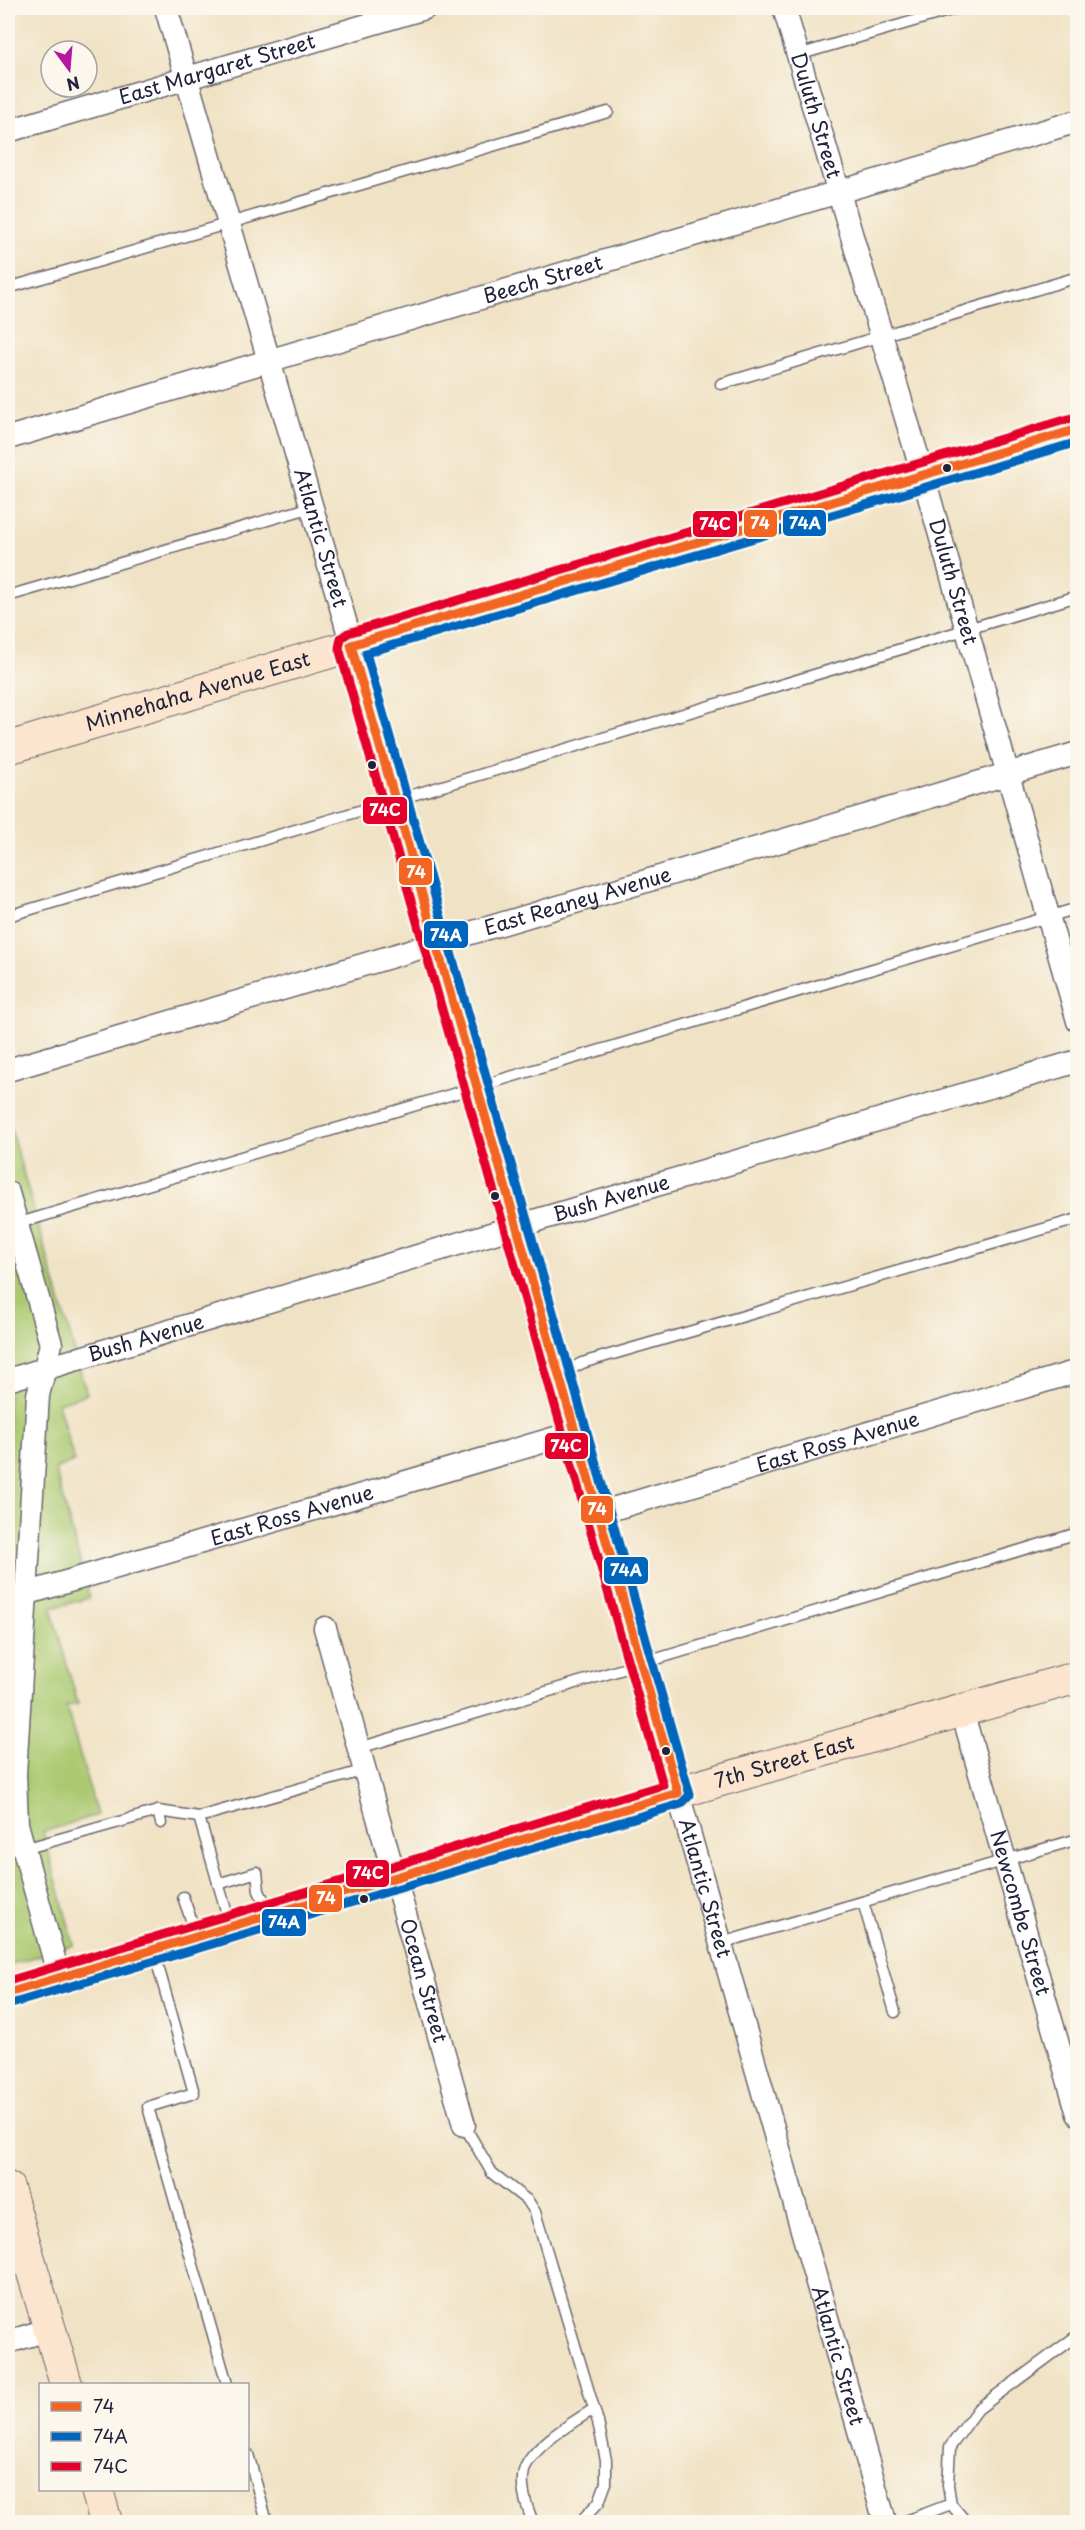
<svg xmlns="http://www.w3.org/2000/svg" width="1085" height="2530" font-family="'Playpen Sans',sans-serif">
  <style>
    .green { fill: #aac970; stroke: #667656; stroke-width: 1.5 }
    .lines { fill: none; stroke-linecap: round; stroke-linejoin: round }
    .lane-casing { stroke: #6a656b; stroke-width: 13 }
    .street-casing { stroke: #6a656b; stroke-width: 25 }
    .secondary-casing { stroke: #6a656b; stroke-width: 34 }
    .lane { stroke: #fff; stroke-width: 10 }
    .street { stroke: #fff; stroke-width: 22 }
    .secondary { stroke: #fbe5cf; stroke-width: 32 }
    .bus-1-casing { stroke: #fbf7ec; stroke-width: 14 }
    .bus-2-casing { stroke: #fbf7ec; stroke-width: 14 }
    .bus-3-casing { stroke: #fbf7ec; stroke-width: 14 }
    .bus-1 { stroke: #f26522; stroke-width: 9 }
    .bus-2 { stroke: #0065bd; stroke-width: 9 }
    .bus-3 { stroke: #e4002b; stroke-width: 9 }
    .bus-dot { fill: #22223b; stroke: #fbf7ec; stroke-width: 2 }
    .labels { text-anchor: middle; stroke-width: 6; stroke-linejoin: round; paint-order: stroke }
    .street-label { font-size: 20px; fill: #22223b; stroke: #fbf7ec }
    .line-badge { stroke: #fbf7ec; stroke-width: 2 }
    .badge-label { font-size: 16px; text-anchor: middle; font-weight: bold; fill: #fff }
  </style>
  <rect width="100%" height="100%" fill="#fbf7ec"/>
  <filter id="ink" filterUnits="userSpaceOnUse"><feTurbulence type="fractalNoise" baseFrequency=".0167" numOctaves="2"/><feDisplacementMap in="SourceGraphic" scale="12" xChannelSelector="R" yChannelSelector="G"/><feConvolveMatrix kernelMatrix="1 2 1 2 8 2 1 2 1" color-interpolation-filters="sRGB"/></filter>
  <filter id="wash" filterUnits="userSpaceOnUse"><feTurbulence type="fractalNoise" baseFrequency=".008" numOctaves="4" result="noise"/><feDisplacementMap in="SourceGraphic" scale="24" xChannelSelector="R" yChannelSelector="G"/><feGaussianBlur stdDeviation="1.35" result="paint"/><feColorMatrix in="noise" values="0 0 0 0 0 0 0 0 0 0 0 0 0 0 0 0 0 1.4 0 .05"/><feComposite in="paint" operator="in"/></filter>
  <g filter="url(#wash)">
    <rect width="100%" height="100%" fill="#f0e2c4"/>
    <!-- green -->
    <polygon class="green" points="8,1120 87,1394 58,1403 74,1461 55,1469 90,1598 51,1608 78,1704 66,1706 97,1815 43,1832 74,1945 8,1965"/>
  </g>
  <g filter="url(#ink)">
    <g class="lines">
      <!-- lane casing -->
      <g class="lane-casing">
        <g id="lane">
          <polyline points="798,55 958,8"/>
          <polyline points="8,288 608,112"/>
          <polyline points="721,384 1078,277"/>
          <polyline points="8,596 312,507"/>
          <polyline points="8,916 1078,596"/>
          <polyline points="16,1224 1078,908"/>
          <polyline points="560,1375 582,1363 1078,1219"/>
          <polyline points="359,1748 1078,1533"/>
          <polyline points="161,1823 158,1811 199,1817"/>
          <polyline points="24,1849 158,1811"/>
          <polyline points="218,1884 257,1872 259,1891 269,1911"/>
          <polyline points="183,1897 196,1933"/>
          <polyline points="863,1902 895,2012"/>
          <polyline points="230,1924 199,1817 365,1770"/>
          <polyline points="721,1943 1078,1839"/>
          <polyline points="154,1952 194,2093 148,2107 227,2384"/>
          <polyline points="464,2125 492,2173 528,2201 535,2212 598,2422 606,2460 606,2483 599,2502 580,2522"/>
          <polyline points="248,2454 267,2522"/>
          <polyline points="951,2504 966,2522"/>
          <path d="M533,2522C527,2508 520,2487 524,2471C530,2448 574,2421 594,2409"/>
          <polyline points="903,2522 951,2504 948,2485 950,2447 978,2409 1078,2335"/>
        </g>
      </g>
      <!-- street casing -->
      <g class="street-casing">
        <g id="street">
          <path id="s1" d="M166,8L345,621L885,2522"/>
          <path id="s2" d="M784,8L923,475L1078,1021"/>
          <path id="s3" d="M8,131L425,8"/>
          <path id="s4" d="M8,438L1078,121"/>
          <path id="s5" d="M8,1070L1078,753"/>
          <polyline points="8,1193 51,1344 38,1395 15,1774 17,1824 59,1977"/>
          <path id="s6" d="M8,1380L517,1226L1078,1061"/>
          <path id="s7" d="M599,1513L1078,1371"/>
          <path id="s8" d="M8,1599L576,1432"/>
          <path id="s9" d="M325,1628L464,2125"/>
          <path id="s10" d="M962,1711L1078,2114"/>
          <polyline points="8,2342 50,2329"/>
        </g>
      </g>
      <!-- secondary casing -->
      <g class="secondary-casing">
        <g id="secondary">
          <path id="s11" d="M8,748L1078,429"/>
          <path id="s12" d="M8,1993L655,1799L1078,1677"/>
          <polyline points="8,2188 66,2384"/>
          <polyline points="97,2490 106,2522"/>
        </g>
      </g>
      <!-- lane -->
      <use href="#lane" class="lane"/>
      <!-- street -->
      <use href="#street" class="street"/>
      <!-- secondary -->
      <use href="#secondary" class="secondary"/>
      <!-- bus-1 casing -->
      <g class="bus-1-casing">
        <polyline id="bus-1" points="8,1993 678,1793 351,645 1078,429"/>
      </g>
      <!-- bus-2 casing -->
      <g class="bus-2-casing">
        <polyline id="bus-2" points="11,2004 681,1804 690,1795 366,653 1078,442"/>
      </g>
      <!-- bus-3 casing -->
      <g class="bus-3-casing">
        <polyline id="bus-3" points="8,1981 663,1785 339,648 341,638 348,633 1075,417"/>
      </g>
      <!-- bus-1 -->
      <use href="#bus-1" class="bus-1"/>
      <!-- bus-2 -->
      <use href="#bus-2" class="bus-2"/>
      <!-- bus-3 -->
      <use href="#bus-3" class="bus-3"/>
    </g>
  </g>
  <!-- markers -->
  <g class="bus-dot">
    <circle cx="947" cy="468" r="5"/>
    <circle cx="372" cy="765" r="5"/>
    <circle cx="495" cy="1196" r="5"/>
    <circle cx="666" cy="1751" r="5"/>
    <circle cx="364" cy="1899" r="5"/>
  </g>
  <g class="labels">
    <!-- street labels -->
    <g class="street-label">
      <text dy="7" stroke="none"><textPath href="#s3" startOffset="218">East Margaret Street</textPath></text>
      <text dy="7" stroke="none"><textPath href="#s2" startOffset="112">Duluth Street</textPath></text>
      <text dy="7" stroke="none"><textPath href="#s4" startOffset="558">Beech Street</textPath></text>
      <text dy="7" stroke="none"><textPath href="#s1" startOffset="552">Atlantic Street</textPath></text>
      <text dy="7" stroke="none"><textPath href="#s2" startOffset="598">Duluth Street</textPath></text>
      <text dy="7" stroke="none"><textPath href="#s11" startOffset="198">Minnehaha Avenue East</textPath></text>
      <text dy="7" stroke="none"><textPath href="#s5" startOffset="594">East Reaney Avenue</textPath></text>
      <text dy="7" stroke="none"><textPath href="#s6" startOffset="630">Bush Avenue</textPath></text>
      <text dy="7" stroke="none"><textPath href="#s6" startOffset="144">Bush Avenue</textPath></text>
      <text dy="7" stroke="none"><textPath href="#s7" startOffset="249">East Ross Avenue</textPath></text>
      <text dy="7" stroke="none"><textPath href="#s8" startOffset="296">East Ross Avenue</textPath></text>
      <text dy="7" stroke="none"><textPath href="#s12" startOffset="810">7th Street East</textPath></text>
      <text dy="7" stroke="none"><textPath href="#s1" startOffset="1956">Atlantic Street</textPath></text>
      <text dy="7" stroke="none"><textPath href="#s10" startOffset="210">Newcombe Street</textPath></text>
      <text dy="7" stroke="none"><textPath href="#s9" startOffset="366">Ocean Street</textPath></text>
      <text dy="7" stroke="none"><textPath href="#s1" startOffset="2442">Atlantic Street</textPath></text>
    </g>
  </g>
  <g class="line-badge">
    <rect x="782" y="509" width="45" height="28" rx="6" fill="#0065bd"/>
    <rect x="743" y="509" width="35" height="29" rx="6" fill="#f26522"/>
    <rect x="692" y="510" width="46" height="28" rx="6" fill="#e4002b"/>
    <rect x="362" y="796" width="46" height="29" rx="6" fill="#e4002b"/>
    <rect x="398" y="857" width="35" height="29" rx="6" fill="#f26522"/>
    <rect x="423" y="920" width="46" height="29" rx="6" fill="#0065bd"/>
    <rect x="544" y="1432" width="45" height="28" rx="6" fill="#e4002b"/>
    <rect x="580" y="1495" width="34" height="29" rx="6" fill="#f26522"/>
    <rect x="603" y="1556" width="46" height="29" rx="6" fill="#0065bd"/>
    <rect x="345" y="1859" width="45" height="29" rx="6" fill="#e4002b"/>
    <rect x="308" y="1884" width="35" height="29" rx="6" fill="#f26522"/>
    <rect x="261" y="1908" width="46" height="29" rx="6" fill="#0065bd"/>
  </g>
  <g class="badge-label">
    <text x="805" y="529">74A</text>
    <text x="760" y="529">74</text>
    <text x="715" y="530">74C</text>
    <text x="385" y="816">74C</text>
    <text x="416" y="878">74</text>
    <text x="446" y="941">74A</text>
    <text x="566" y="1452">74C</text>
    <text x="597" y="1515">74</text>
    <text x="626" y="1576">74A</text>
    <text x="368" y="1879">74C</text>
    <text x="326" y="1904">74</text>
    <text x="284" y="1928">74A</text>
  </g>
  <!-- margin -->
  <rect width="1085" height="2530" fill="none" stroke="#fbf7ec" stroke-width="30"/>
  <!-- legend -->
  <rect x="39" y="2383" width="210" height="108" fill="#fbf7ec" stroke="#a4a2a5" stroke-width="1.5"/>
  <rect x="51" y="2402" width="30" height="9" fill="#f26522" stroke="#a4a2a5" stroke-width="1.5"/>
  <text x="93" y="2413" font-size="18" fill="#22223b">74</text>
  <rect x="51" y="2432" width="30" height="9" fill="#0065bd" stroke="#a4a2a5" stroke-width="1.5"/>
  <text x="93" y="2443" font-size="18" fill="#22223b">74A</text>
  <rect x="51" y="2462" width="30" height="9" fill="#e4002b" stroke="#a4a2a5" stroke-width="1.5"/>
  <text x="93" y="2473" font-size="18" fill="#22223b">74C</text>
  <!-- north arrow -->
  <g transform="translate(69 69) rotate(164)"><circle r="28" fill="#fbf7ec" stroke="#a4a2a5" stroke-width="1.5"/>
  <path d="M0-4.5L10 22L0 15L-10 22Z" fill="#b5179e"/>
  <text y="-9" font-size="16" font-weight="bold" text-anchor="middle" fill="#22223b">N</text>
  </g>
</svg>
